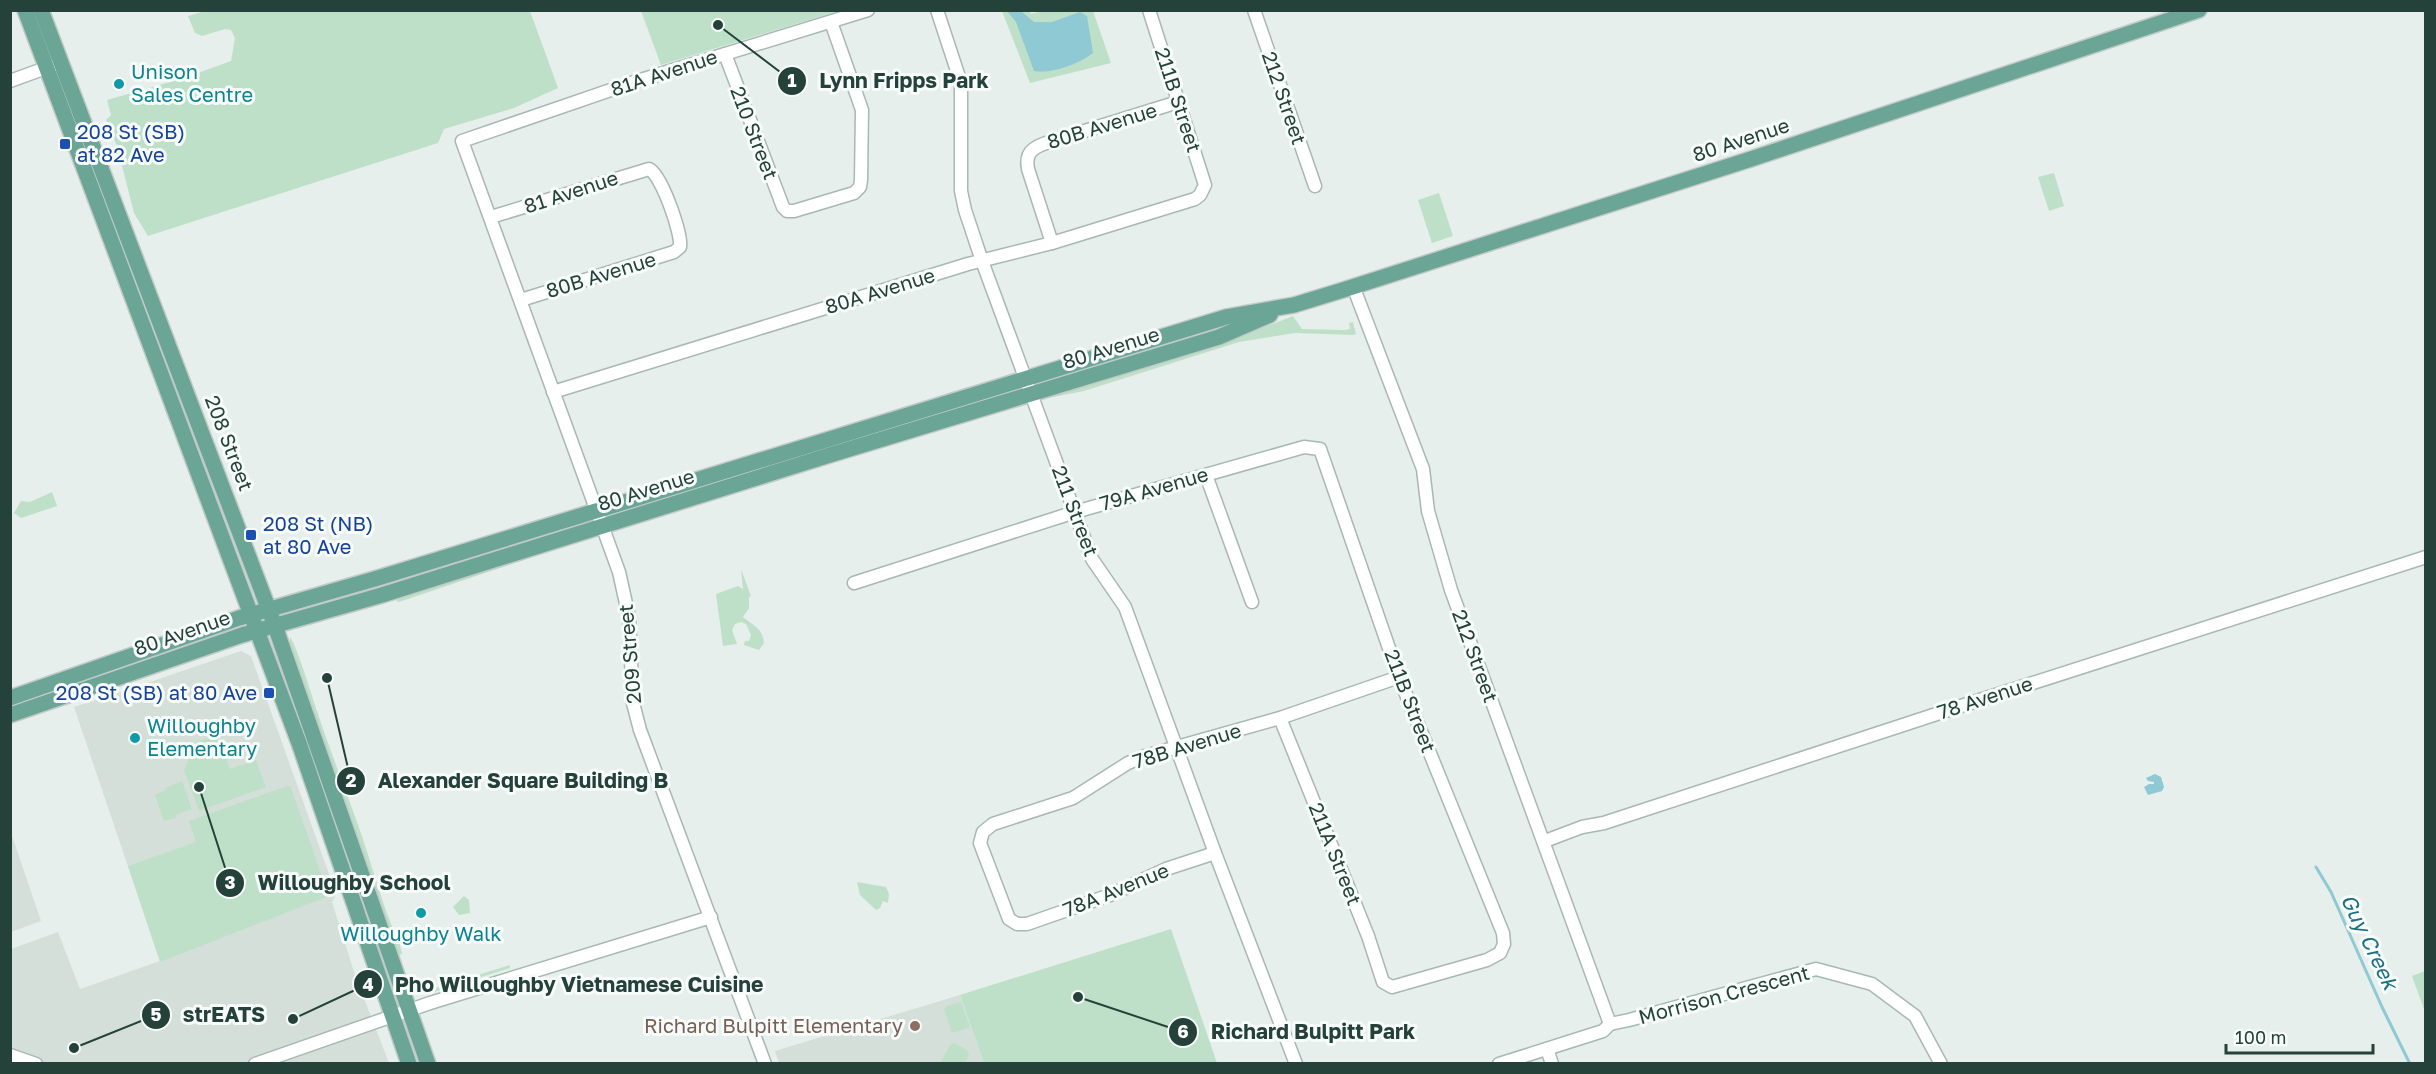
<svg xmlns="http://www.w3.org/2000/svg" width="2436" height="1074" font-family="'Golos Text',sans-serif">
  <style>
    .built { fill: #d4dfda }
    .green { fill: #bfe0c8 }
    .water { fill: #8ec9d4 }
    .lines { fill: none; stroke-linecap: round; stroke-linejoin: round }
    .stream { stroke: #8ec9d4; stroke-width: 3 }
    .minor-casing { stroke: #a8b8b2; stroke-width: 15 }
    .major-casing { stroke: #c2cac8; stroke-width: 18 }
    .minor { stroke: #fff; stroke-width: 12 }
    .major { stroke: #6aa596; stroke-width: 15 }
    .culture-dot { fill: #0f9aa8; stroke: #f7fbf9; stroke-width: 2 }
    .transit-dot { fill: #1a4fb4; stroke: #f7fbf9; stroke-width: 2 }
    .education-dot { fill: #8d6e63; stroke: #f7fbf9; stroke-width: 2 }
    .labels { text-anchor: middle; stroke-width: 6; stroke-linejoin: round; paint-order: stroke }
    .culture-label { font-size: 20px; fill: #0d838f; stroke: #f7fbf9; text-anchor: start }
    .street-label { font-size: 20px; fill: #24423a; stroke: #f7fbf9 }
    .transit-label { font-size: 20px; fill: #164399; stroke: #f7fbf9; text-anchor: start }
    .education-label { font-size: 20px; fill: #785e54; stroke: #f7fbf9; text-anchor: end }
    .water-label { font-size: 21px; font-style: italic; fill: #1c6f80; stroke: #f7fbf9 }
    .leader { fill: none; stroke: #24423a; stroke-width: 2 }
    .callout-dot { fill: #24423a; stroke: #f7fbf9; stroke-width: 2 }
    .mark-label { font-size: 18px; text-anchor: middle; font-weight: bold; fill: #fff }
    .callout-label { font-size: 21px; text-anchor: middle; font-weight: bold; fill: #24423a; stroke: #f7fbf9; stroke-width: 6; stroke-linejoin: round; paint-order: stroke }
  </style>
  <rect width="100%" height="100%" fill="#e6efeb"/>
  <!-- built -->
  <g class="built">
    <polygon points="241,651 251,656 333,885 336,895 332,902 355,975 389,1063 11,1064 11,949 58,932 80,989 160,961 74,707 102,698 106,700 112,695"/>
    <polygon points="10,830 41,921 11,932 10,932"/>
    <polygon points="960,995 984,1063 779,1063 775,1051"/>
  </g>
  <!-- green -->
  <g class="green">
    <polygon points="205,11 530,11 558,88 514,108 444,129 438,143 148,236 134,213 117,146 106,120 111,115 107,100 184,78 231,61 235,38 231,30 225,29 202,36 195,33 188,16"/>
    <polygon points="641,11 838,11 661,65"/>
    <polygon points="1002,11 1030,11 1031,14 1042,11 1093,11 1111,63 1030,83"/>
    <polygon points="2054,173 2064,206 2049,211 2038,177"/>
    <polygon points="1439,193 1453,236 1432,243 1418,200"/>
    <polygon points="1293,316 1302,329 1345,330 1350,329 1349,323 1353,322 1356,334 1354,335 1295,333 1239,342 1084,391 1048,398 1056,393 1235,339"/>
    <polygon points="52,492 57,506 21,518 14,513 21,501 30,502"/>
    <polygon points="589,538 399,602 396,601 401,597 568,543"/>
    <path d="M741,569L751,596L749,597V608L743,617C752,625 763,628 764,643L759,650L744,645L745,641H749L751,635L746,624L741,622L735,624L732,630L737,644L723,646L716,594L738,586L743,589Z"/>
    <path d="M290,637C296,644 311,693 315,705C328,745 343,783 357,822C373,866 381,904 400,945L402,954L399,955L290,646Z"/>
    <polygon points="218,735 230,769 256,760 266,787 199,811 184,770 196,742"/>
    <polygon points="182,781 192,809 175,815 176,818 164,821 155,795 166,790 165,788"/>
    <polygon points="290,785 329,896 160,962 128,866 196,842 189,821"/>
    <polygon points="857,882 886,887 889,894 888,903 883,901 880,908 876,910 860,895"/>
    <polygon points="464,896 469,900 470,913 459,915 453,907"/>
    <polygon points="1171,929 1217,1063 984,1063 960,995"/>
    <polygon points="510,965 510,968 428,994 426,991"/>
    <polygon points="2425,971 2426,1008 2424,1009 2412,976"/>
    <polygon points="961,1002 970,1027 952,1033 944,1009 947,1006"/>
    <polygon points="954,1043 967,1050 969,1056 965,1063 940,1063 950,1045"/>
  </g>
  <!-- water -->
  <g class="water">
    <path d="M1007,11H1021L1034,22H1052L1080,12L1087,16L1093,53C1079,64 1052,74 1034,71L1016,22Z"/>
    <polygon points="2155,774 2161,777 2164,787 2162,791 2148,795 2144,787 2149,784 2154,784 2154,782 2148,781 2146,778"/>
  </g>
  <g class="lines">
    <!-- stream -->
    <polyline class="stream" points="2316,867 2331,892 2382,1007 2410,1064"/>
    <!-- minor casing -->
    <g class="minor-casing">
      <g id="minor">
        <polyline points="937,10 961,83 961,191 965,210 982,261 1092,559 1125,607 1215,853 1296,1064"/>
        <polyline points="1254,10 1315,186"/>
        <polyline points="725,54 783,207 787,211 794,211 854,193 860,187 861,180 862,110 831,22"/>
        <polyline points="10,81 54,65"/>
        <path d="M491,217L649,169C661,174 682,233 680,247L674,252L521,300"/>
        <path d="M1052,243L1028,169C1025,153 1032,148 1046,143L1178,102"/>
        <polyline points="1353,286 1423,469 1428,511 1451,590 1610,1024"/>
        <polyline points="553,392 968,264 1052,243 1195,199 1200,195 1205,185 1149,10"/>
        <polyline points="1206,475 1252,602"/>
        <polyline points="854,583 1075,512 1304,447 1320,449 1399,677 1503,933 1504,944 1500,953 1487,960 1392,987 1383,982 1368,936 1280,718"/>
        <polyline points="1545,841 1582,827 1604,823 1958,707 2426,557"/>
        <polyline points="1215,853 1166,869 1110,895 1027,924 1017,924 1009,919 980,843 983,832 993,824 1073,798 1128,763 1145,756 1280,718 1399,677"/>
        <polyline points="1610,1024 1629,1020 1816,969 1872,984 1915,1016 1941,1064"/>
        <polyline points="1547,1049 1552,1064"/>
        <polyline points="10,1055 36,1064"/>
        <polyline points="255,1064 430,1003 711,917"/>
        <polyline points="765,1064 640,730 633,703 629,617 619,572 462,141 634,82 868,10"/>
        <polyline points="1499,1064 1603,1031 1610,1024"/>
      </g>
    </g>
    <!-- major casing -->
    <g class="major-casing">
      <g id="major">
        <polyline points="25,10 299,743 409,1064"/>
        <polyline points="41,10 275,626 428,1064"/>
        <polyline points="10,698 239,618 378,578 1226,317 1294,305 1343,290 1751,159 2199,10"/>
        <polyline points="10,715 242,635 382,595 833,454 1219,337 1270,315"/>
      </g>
    </g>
    <!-- minor -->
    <use href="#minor" class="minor"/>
    <!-- major -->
    <use href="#major" class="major"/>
  </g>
  <!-- markers -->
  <g class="culture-dot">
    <circle cx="119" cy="84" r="6"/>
    <circle cx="135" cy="738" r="6"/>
    <circle cx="421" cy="913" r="6"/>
  </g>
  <g class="transit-dot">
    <rect x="59" y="138" width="12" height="12" rx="3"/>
    <rect x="245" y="529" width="12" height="12" rx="3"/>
    <rect x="263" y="687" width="12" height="12" rx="3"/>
  </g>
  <circle class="education-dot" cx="915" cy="1026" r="6"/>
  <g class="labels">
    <!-- culture labels -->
    <g class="culture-label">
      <text x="131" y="79">Unison<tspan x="131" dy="23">Sales Centre</tspan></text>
      <text x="147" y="733">Willoughby<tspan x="147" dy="23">Elementary</tspan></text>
      <text x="421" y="941" text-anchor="middle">Willoughby Walk</text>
    </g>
    <!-- street labels -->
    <g class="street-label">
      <text transform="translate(664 73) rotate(-18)" y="7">81A Avenue</text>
      <text transform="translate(1284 98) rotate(71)" y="7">212 Street</text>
      <text transform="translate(1178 100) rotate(72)" y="7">211B Street</text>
      <text transform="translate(1102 126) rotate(-17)" y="7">80B Avenue</text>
      <text transform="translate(754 133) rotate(69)" y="7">210 Street</text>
      <text transform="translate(1741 140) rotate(-18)" y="7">80 Avenue</text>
      <text transform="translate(571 192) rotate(-18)" y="7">81 Avenue</text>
      <text transform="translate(601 275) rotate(-17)" y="7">80B Avenue</text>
      <text transform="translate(880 291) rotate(-17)" y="7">80A Avenue</text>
      <text transform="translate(1111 348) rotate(-17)" y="7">80 Avenue</text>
      <text transform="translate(229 443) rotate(69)" y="7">208 Street</text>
      <text transform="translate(1154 489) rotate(-16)" y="7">79A Avenue</text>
      <text transform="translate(646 490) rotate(-17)" y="7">80 Avenue</text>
      <text transform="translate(1075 511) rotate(69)" y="7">211 Street</text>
      <text transform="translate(182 633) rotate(-19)" y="7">80 Avenue</text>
      <text transform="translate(630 654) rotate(-95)" y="7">209 Street</text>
      <text transform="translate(1475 656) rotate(70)" y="7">212 Street</text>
      <text transform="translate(1985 698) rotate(-18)" y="7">78 Avenue</text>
      <text transform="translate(1410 701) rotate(69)" y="7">211B Street</text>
      <text transform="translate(1187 746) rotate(-17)" y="7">78B Avenue</text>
      <text transform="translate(1335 854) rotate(68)" y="7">211A Street</text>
      <text transform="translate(1116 890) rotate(-22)" y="7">78A Avenue</text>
      <text transform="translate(1724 995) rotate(-15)" y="7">Morrison Crescent</text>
    </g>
    <!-- transit labels -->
    <g class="transit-label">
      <text x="77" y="139">208 St (SB)<tspan x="77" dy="23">at 82 Ave</tspan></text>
      <text x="263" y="531">208 St (NB)<tspan x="263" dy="23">at 80 Ave</tspan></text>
      <text x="257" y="700" text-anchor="end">208 St (SB) at 80 Ave</text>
    </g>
    <!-- education labels -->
    <g class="education-label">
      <text x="903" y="1033">Richard Bulpitt Elementary</text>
    </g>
    <!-- water labels -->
    <g class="water-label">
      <text transform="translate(2369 942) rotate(64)" y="7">Guy Creek</text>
    </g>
  </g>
  <!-- callouts -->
  <path class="leader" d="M718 25L792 81M327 678L351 781M199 787L230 883M293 1019L368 984M74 1048L156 1015M1078 997L1183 1032"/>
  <g class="callout-dot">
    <circle cx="718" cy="25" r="6"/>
    <circle cx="327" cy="678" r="6"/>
    <circle cx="199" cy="787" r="6"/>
    <circle cx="293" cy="1019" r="6"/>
    <circle cx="74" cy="1048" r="6"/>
    <circle cx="1078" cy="997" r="6"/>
    <circle cx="792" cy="81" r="15"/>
    <circle cx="351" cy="781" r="15"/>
    <circle cx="230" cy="883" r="15"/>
    <circle cx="368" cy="984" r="15"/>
    <circle cx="156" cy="1015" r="15"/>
    <circle cx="1183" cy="1032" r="15"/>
  </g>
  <g class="mark-label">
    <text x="792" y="87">1</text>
    <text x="351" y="787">2</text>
    <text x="230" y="889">3</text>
    <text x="368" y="991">4</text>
    <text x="156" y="1021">5</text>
    <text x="1183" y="1038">6</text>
  </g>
  <g class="callout-label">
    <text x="904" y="88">Lynn Fripps Park</text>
    <text x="523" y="788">Alexander Square Building B</text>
    <text x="354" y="890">Willoughby School</text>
    <text x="579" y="992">Pho Willoughby Vietnamese Cuisine</text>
    <text x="224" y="1022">strEATS</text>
    <text x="1313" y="1039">Richard Bulpitt Park</text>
  </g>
  <!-- border -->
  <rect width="2436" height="1074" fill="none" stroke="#24423a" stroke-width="24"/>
  <!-- scale -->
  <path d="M2226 1044v9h147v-9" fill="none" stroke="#24423a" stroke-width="3"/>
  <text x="2235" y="1044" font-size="18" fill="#24423a" stroke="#f7fbf9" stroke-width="4.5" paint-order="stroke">100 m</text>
</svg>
